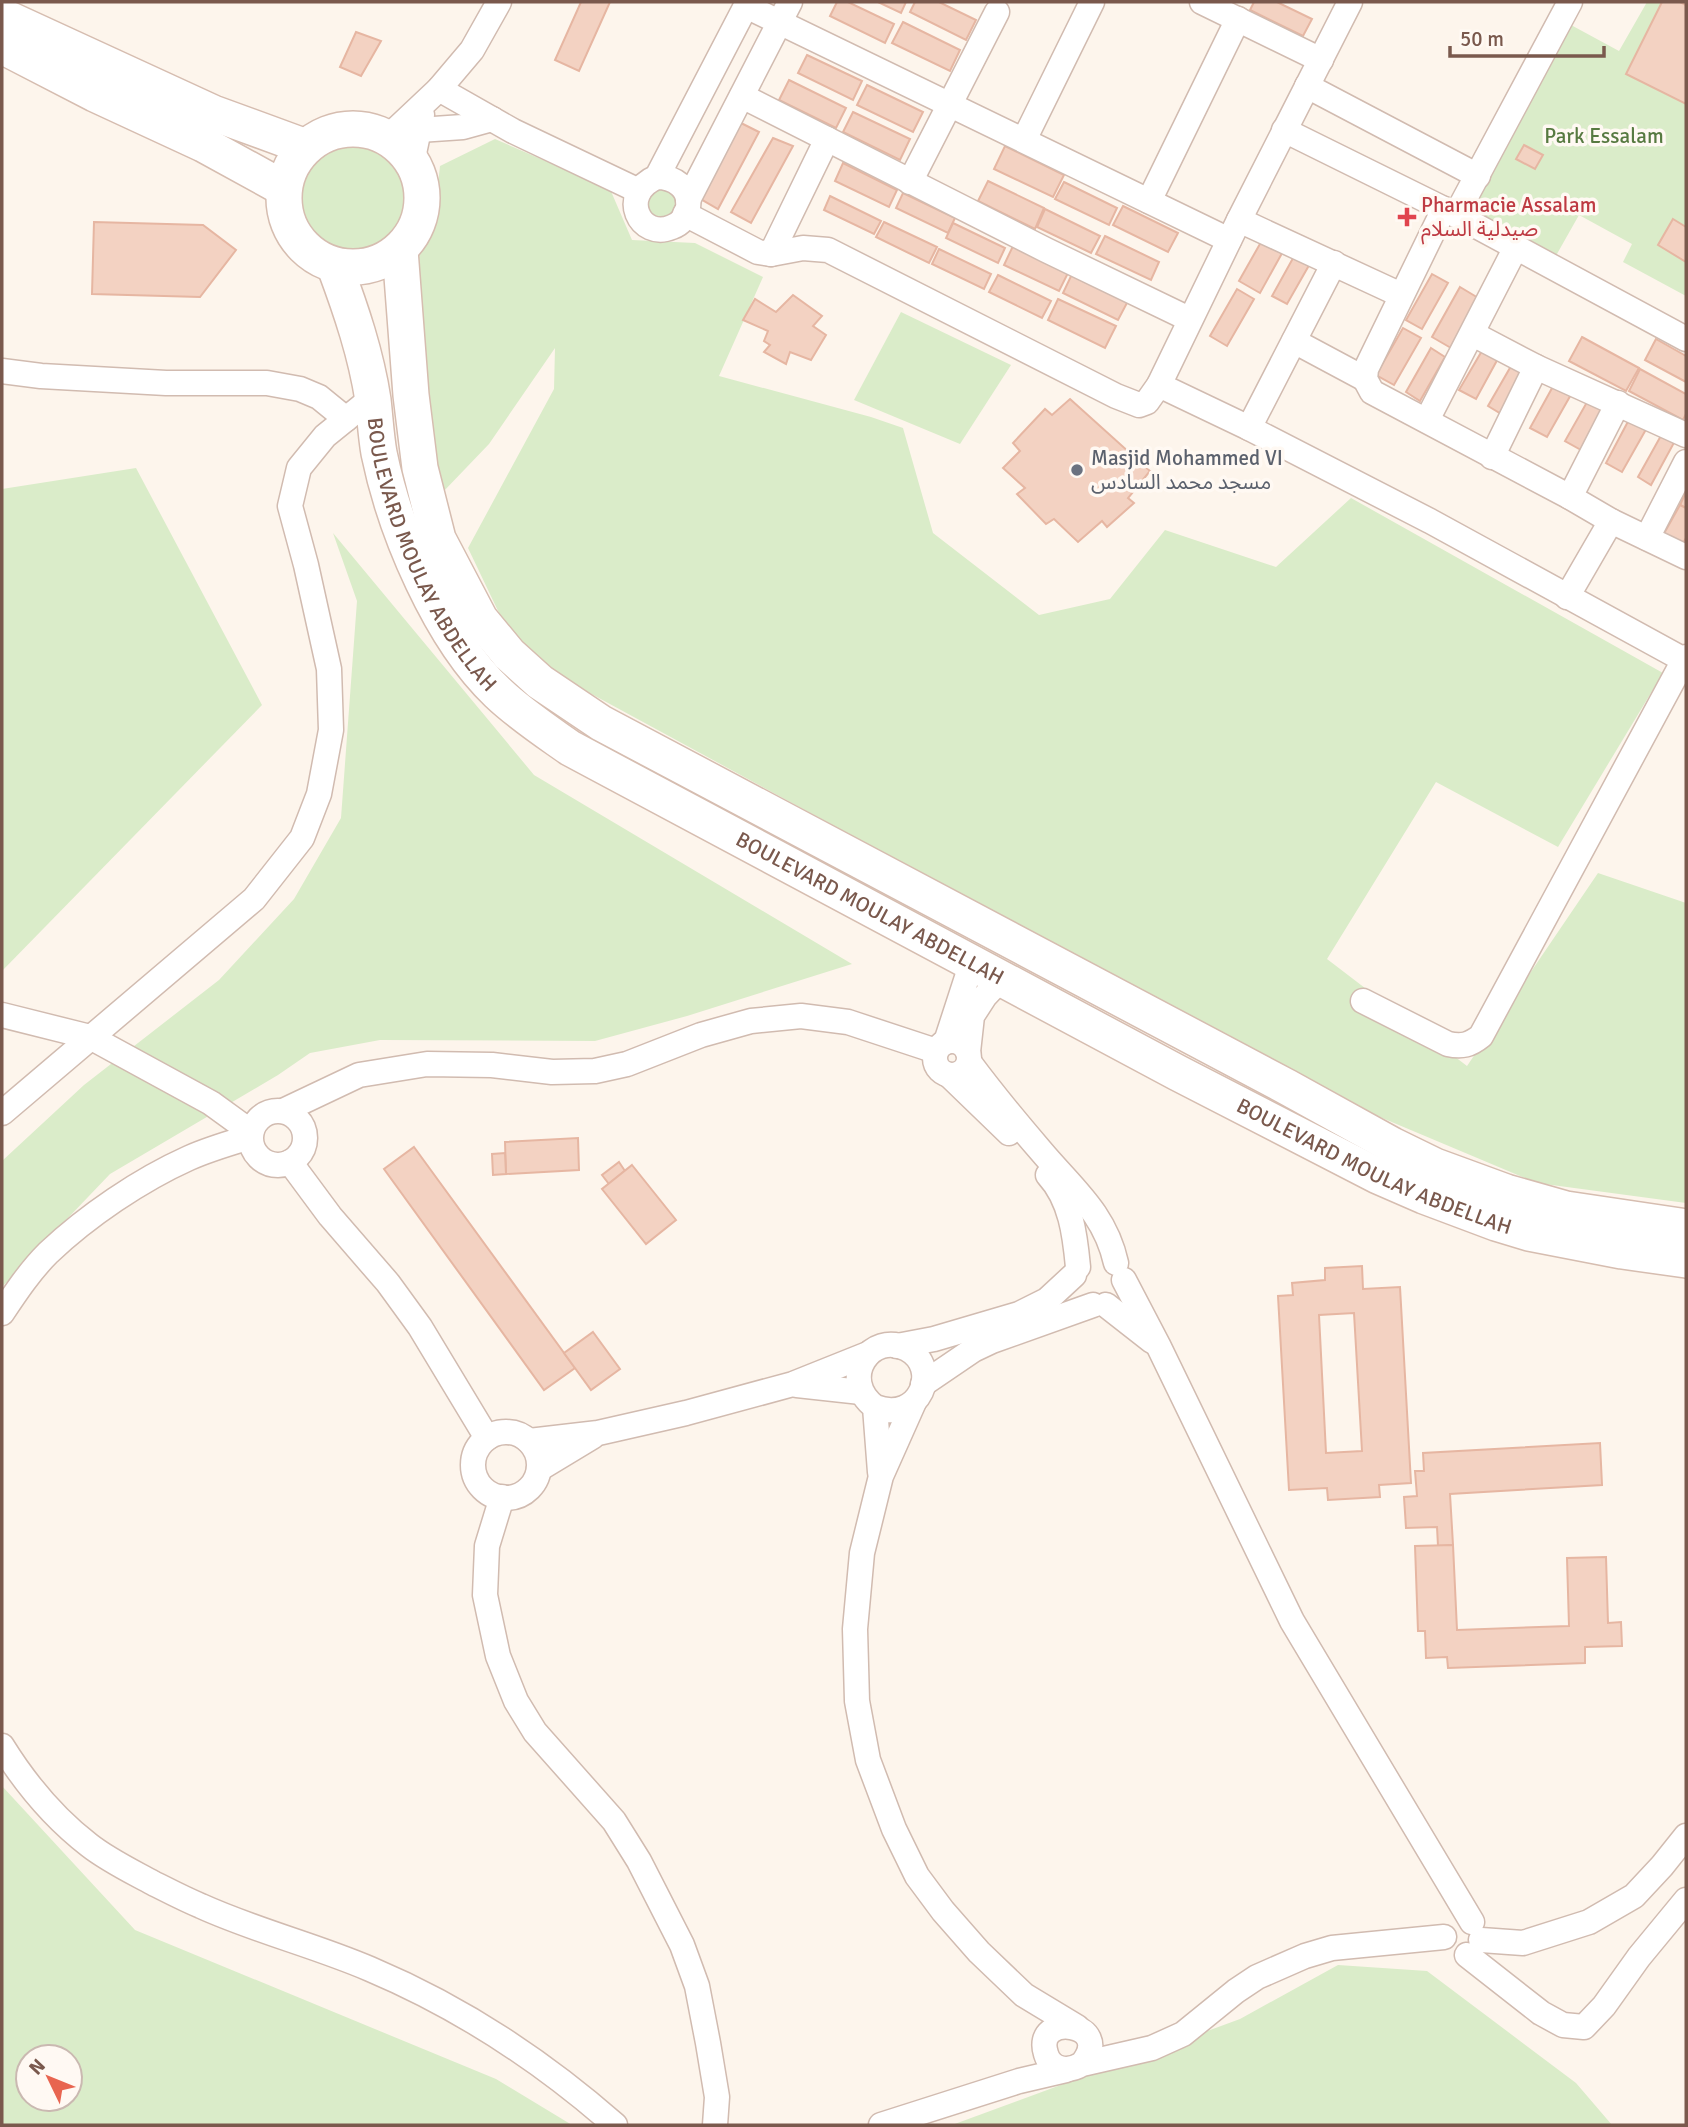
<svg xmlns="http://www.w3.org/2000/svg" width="1688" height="2127" font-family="Signika,'Noto Sans Arabic',sans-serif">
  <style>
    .green { fill: #daecc9; fill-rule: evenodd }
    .building { fill: #f3d2c2; stroke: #e6b6a2; stroke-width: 2; fill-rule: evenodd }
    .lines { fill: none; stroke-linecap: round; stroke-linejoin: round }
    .street-casing { stroke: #d1bbb0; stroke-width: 27 }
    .secondary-casing { stroke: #d6bdb0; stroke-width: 38 }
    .street { stroke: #fff; stroke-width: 24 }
    .secondary { stroke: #fff; stroke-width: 35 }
    .health-dot { fill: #e0444e; stroke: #fff9f3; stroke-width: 2.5 }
    .worship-dot { fill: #6b7280; stroke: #fff9f3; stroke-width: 2.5 }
    .labels { text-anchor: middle; stroke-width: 7; stroke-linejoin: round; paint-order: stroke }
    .park-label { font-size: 21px; fill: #577a41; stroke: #fff9f3 }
    .health-label { font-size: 21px; fill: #be3a42; stroke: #fff9f3; text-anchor: start }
    .worship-label { font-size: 21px; fill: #5b616d; stroke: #fff9f3; text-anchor: start }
    .street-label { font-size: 21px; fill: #7a594d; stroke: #fff9f3 }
  </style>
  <rect width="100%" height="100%" fill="#fdf5ec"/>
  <!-- green -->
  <g class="green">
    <polygon points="1647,2 1686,2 1686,296 1623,262 1632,244 1579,215 1553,261 1468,216 1571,25 1619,51"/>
    <polygon points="495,139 610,189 632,240 695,243 763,277 719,376 871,417 903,428 933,533 1039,615 1110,599 1165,530 1276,567 1351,498 1663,673 1558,847 1436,782 1327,959 1467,1066 1598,873 1686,903 1686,1203 1537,1183 1337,1099 551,672 511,638 468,548 554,389 555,348 489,444 442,493 420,385 411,277 434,220 440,166"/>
    <circle cx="354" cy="199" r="56"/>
    <polygon points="670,184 681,207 667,221 648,214 646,194"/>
    <polygon points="901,312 1011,365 960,444 854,400"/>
    <polygon points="136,468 262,705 2,971 2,489"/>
    <polygon points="333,533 534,775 852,964 687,1016 595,1041 380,1040 310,1053 278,1075 110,1174 2,1287 2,1161 84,1085 219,980 294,899 341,818 357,601"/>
    <path d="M2,1786L135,1930L496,2079L572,2125H2ZM28,2057H70V2099H28Z"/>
    <polygon points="1338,1965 1427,1971 1576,2083 1612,2125 952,2125 1240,2019"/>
  </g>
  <!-- building -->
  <g class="building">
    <polygon points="581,2 610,2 579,71 555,60"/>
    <polygon points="837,2 848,2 894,24 885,43 830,16"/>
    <polygon points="878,2 906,2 901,13"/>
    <polygon points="915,2 939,2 976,20 966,40 910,12"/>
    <polygon points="1254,2 1277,2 1312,19 1303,36 1250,10"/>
    <polygon points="1662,2 1680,2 1686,5 1686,104 1626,74"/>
    <polygon points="903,22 960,50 950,71 892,43"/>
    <polygon points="356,32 381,41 361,76 340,67"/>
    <polygon points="807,55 862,81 853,100 798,73"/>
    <polygon points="789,80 846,108 836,128 779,100"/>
    <polygon points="867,85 923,112 913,132 857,105"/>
    <polygon points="853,112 910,139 900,160 843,132"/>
    <polygon points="739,122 759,132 718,209 699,198"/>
    <polygon points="773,138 793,146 751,223 731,212"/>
    <polygon points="1524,145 1543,155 1535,169 1516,159"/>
    <polygon points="1005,146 1064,175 1053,197 994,169"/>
    <polygon points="843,163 897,190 889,207 835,181"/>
    <polygon points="988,181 1044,208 1035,229 978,201"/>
    <polygon points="1064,182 1117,208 1109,225 1055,199"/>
    <polygon points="903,193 955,218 948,233 896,208"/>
    <polygon points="830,196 881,221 874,234 824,210"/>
    <polygon points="1123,206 1178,233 1168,252 1113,225"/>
    <polygon points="1045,209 1100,236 1091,253 1037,227"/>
    <polygon points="1673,219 1686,227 1686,262 1658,245"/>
    <polygon points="94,222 203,225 236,250 200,297 92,294"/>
    <polygon points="884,222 937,247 929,263 876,237"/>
    <polygon points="953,223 1005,248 998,263 946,238"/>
    <polygon points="1265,235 1286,246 1260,293 1239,281"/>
    <polygon points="1105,236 1159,262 1151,280 1096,254"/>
    <polygon points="1013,246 1068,273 1059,291 1004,265"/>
    <polygon points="939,249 991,274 984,289 932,264"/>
    <polygon points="1297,251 1312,260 1287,304 1272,296"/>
    <polygon points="1072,274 1128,301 1118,320 1063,293"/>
    <polygon points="1432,274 1448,283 1422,329 1406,320"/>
    <polygon points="998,275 1051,301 1042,318 989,292"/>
    <polygon points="1460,287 1480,299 1451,348 1432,337"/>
    <polygon points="1237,289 1254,299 1227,346 1210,336"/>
    <polygon points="793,295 822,316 813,326 826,335 811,360 790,352 786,364 764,352 770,345 764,341 768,331 743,320 755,299 776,312"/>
    <polygon points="1058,299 1116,326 1105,348 1048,320"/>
    <polygon points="1403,328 1421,338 1394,385 1376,375"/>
    <polygon points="1582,337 1639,368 1626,391 1569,361"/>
    <polygon points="1656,339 1686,356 1686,382 1645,360"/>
    <polygon points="1486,344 1501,353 1476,399 1459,390"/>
    <polygon points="1431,348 1445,357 1420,401 1406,392"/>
    <polygon points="1514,361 1529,370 1503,415 1488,406"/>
    <polygon points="1640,369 1686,394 1686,414 1683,420 1629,391"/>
    <polygon points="1556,381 1573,391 1547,437 1530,428"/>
    <polygon points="1591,395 1607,404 1581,450 1565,441"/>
    <polygon points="1070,399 1150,471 1128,498 1134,503 1107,527 1102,521 1078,542 1054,519 1046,524 1017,494 1025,488 1003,468 1020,451 1013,443 1045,409 1052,415"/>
    <polygon points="1632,414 1649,424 1622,472 1606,463"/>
    <polygon points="1663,432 1676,439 1651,485 1638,477"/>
    <polygon points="1686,492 1686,508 1680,505"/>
    <polygon points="1680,505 1686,508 1686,538 1682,545 1662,537"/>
    <polygon points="578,1138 579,1170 506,1174 505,1142"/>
    <polygon points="414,1147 575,1368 544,1390 384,1169"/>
    <polygon points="505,1153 506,1174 493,1175 492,1154"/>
    <polygon points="619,1162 625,1171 609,1184 602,1175"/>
    <polygon points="632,1165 676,1220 646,1244 602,1189"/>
    <path d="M1362,1266L1363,1289L1400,1287L1411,1483L1379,1485L1380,1497L1328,1500L1327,1488L1289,1490L1278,1296L1293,1295L1292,1283L1325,1280V1268ZM1354,1313L1362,1451L1326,1453L1319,1315Z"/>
    <polygon points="593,1332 620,1369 591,1390 564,1353"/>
    <polygon points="1600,1443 1602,1485 1450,1494 1453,1545 1438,1546 1437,1527 1406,1528 1404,1497 1417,1496 1415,1471 1424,1471 1423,1453"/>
    <polygon points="1453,1545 1457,1630 1569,1626 1567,1558 1606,1557 1608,1623 1621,1622 1622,1646 1585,1647 1585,1663 1448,1668 1447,1657 1426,1658 1425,1631 1418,1631 1415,1546"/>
  </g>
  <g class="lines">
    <!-- street casing -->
    <g class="street-casing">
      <g id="street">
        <polyline points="1202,2 1321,60"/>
        <polyline points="746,6 1229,240"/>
        <polyline points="1307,86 1478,176"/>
        <polyline points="439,89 513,131 639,191"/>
        <polyline points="742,96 1046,250 1189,319"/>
        <polyline points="419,130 463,127 492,119"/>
        <polyline points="1284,130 1456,215 1686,339"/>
        <polyline points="387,138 439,89 472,50 499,2"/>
        <polyline points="1024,140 1092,2"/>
        <polyline points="412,163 422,115"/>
        <path d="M657,177C674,177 691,188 688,207C686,217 681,224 672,227C640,241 617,194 657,177L748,2"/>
        <polyline points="910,182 997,12"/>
        <polyline points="688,200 790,2"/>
        <polyline points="1149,201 1238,19"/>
        <polyline points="1444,209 1366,369 1365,379 1372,392 1570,497 1611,521 1686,557"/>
        <polyline points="685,214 758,252 771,254 803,248 828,250 1116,396 1139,405 1147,402 1159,385 1239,220 1350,2"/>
        <polyline points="1456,215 1570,2"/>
        <polyline points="1239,220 1401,295"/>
        <polyline points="771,254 827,139"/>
        <polyline points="1473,334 1536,367 1686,435"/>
        <polyline points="1294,341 1365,379"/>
        <polyline points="2,371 41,376 166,383 267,383 300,389 319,397 346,419"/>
        <polyline points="1159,385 1249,428 1430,521 1684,660 1686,657"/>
        <polyline points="1427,420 1516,247"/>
        <polyline points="1249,428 1334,263"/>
        <polyline points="1492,457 1536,367"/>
        <polyline points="1570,497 1618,403"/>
        <polyline points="1647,538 1686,462"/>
        <polyline points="1567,597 1611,521"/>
        <path d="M1363,1001L1448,1044C1462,1047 1470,1045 1481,1036L1684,660"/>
        <polyline points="2,1015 90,1037 211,1103 251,1132"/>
        <circle cx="952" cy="1058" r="17"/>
        <polyline points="946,1042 972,962"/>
        <polyline points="968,1052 972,1016 985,996 1002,978"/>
        <path d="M969,1062C992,1093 1016,1122 1041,1151C1072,1188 1105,1213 1116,1263"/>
        <polyline points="949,1075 1009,1133"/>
        <circle cx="278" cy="1138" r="27"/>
        <polyline points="283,1111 359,1075 427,1064 492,1065 552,1072 595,1071 627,1064 701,1035 751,1021 801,1016 848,1022 936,1051"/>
        <polyline points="2,1113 254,899 302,838 319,794 331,730 329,669 306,565 290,506 299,468 325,436 372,398"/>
        <polyline points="290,1162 330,1216 388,1283 420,1327 487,1438"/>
        <path d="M1048,1175C1071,1200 1075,1235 1078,1267"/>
        <polyline points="1124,1280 1158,1345 1292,1621 1472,1922"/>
        <polyline points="1106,1305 1152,1341"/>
        <path d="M2,1313C16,1292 30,1271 48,1253C87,1216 140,1180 189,1158C209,1149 230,1143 250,1137"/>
        <polyline points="897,1346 934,1339 1019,1314 1047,1300 1074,1275"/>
        <polyline points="923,1384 973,1350 992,1341 1093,1305"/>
        <polyline points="797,1385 861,1392"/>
        <polyline points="914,1402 881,1476 862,1553 855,1629 857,1701 868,1760 894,1829 917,1876 943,1911 979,1952 1024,1995 1077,2027"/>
        <path d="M875,1407C920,1424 942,1368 907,1349C871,1330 838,1379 875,1407L880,1472"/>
        <circle cx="506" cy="1465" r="33"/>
        <polyline points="529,1441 598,1433 686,1413 793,1384 868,1354"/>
        <polyline points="539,1469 592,1437"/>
        <polyline points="502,1497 487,1546 485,1595 498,1656 516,1701 535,1732 614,1821 639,1861 682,1945 697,1986 708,2043 717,2097 715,2125"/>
        <path d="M2,1746C25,1783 54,1818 89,1845C108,1860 131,1871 153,1883C169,1891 184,1899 201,1906C256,1931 314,1945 370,1969C460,2007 542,2061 615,2125"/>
        <polyline points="1481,1940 1523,1943 1589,1922 1634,1896 1662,1866 1686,1836"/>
        <polyline points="1467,1955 1541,2013 1563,2025 1584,2027 1604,2006 1639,1957 1686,1900"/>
        <path d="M1082,2064C1116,2022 1032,2011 1046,2054C1051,2071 1069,2072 1082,2064L1152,2048L1183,2034L1236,1991L1257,1977L1305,1956L1332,1948L1444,1937"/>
        <polyline points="881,2125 1019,2081 1066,2070"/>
      </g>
    </g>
    <!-- secondary casing -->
    <g class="secondary-casing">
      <g id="secondary">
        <polyline points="2,16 213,113 306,147"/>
        <polyline points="2,46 95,94 203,144 283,188"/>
        <circle cx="353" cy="198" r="69"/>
        <polyline points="400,250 411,395 420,468 438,539 480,619 509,654 540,682 601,723 1287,1087 1392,1145 1435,1166 1506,1192 1566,1209 1686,1227"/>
        <path id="s1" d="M335,267C351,310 366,354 373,400C375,417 376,436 379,453C395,531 440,638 498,693C520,714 546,731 570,748L1178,1073L1378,1176L1424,1196L1496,1223L1529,1233L1622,1251L1686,1260"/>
      </g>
    </g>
    <!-- street -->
    <use href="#street" class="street"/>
    <!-- secondary -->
    <use href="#secondary" class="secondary"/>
  </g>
  <!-- markers -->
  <path class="health-dot" d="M1403.5 206.5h7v7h7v7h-7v7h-7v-7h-7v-7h7z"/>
  <circle class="worship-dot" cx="1077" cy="470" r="7"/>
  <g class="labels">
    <!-- park labels -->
    <g class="park-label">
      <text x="1604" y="143">Park Essalam</text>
    </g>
    <!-- health labels -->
    <g class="health-label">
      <text x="1421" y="212">Pharmacie Assalam<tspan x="1421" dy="24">صيدلية السلام</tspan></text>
    </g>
    <!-- worship labels -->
    <g class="worship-label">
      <text x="1091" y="465">Masjid Mohammed VI<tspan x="1091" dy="24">مسجد محمد السادس</tspan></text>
    </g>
    <!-- street labels -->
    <g class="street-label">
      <text dy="7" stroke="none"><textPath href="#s1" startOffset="306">BOULEVARD MOULAY ABDELLAH</textPath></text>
      <text dy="7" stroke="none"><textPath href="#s1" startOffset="894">BOULEVARD MOULAY ABDELLAH</textPath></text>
      <text dy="7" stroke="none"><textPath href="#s1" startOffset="1461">BOULEVARD MOULAY ABDELLAH</textPath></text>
    </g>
  </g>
  <!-- border -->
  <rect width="1688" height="2127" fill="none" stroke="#7a594d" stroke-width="7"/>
  <!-- north arrow -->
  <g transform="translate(49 2078) rotate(313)"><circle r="33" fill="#fff9f3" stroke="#cab9b1" stroke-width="2"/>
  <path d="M0-5L12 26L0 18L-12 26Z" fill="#e86550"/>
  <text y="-10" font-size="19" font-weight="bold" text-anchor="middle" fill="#7a594d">N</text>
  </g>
  <!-- scale -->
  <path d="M1450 46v10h154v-10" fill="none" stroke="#7a594d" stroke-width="3.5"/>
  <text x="1460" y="46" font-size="21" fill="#7a594d" stroke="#fff9f3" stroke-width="5" paint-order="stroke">50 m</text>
</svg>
